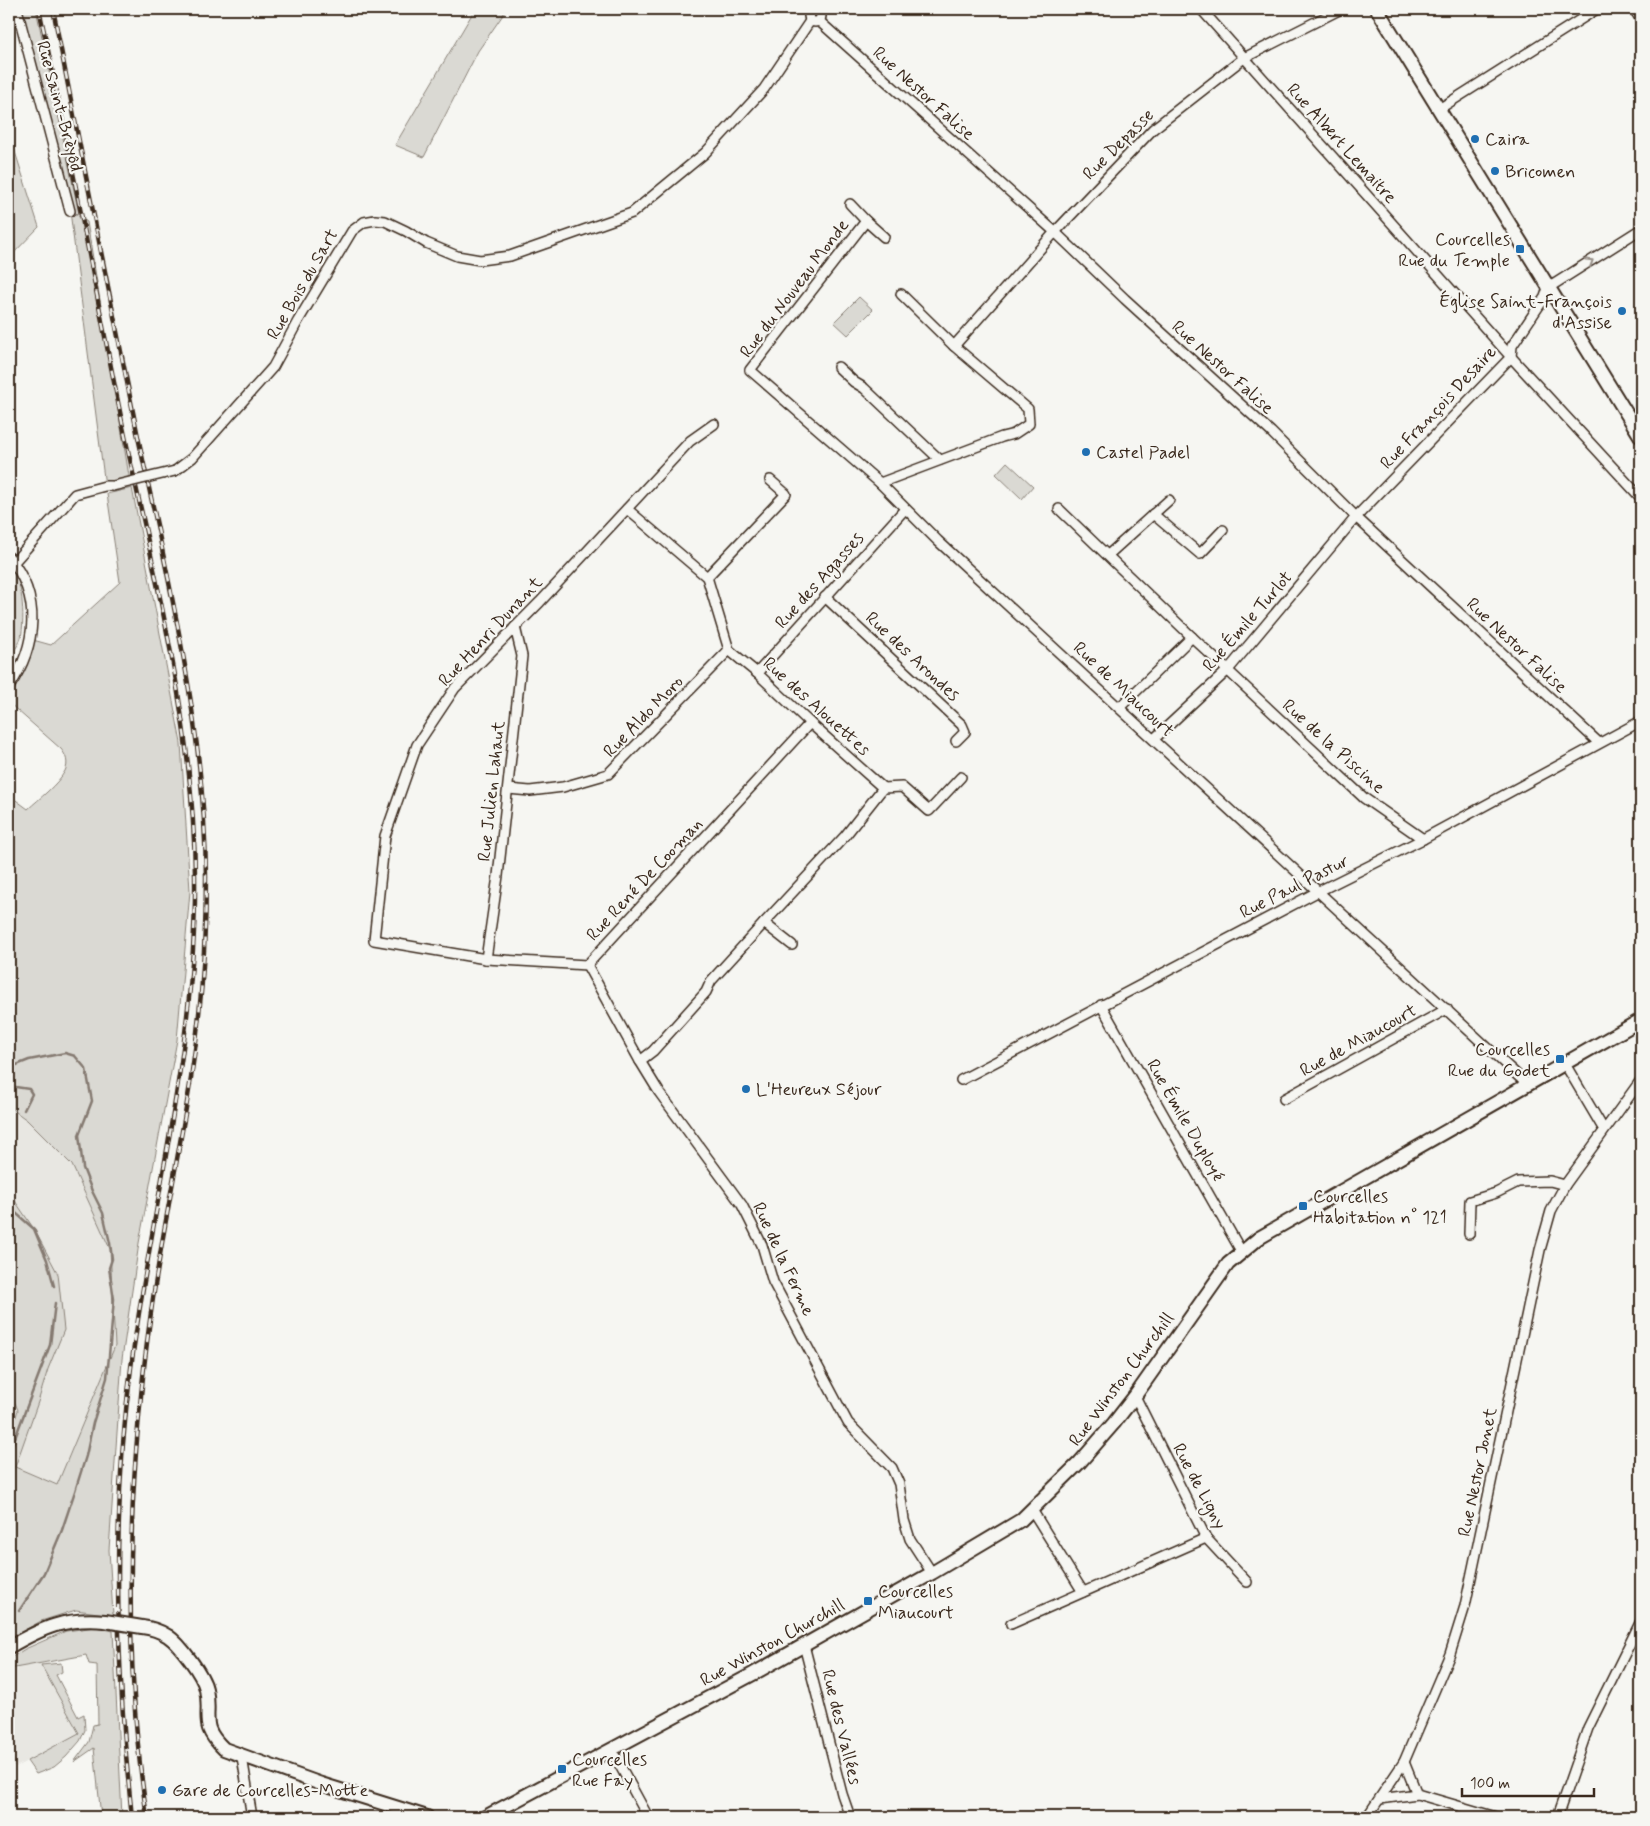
<svg xmlns="http://www.w3.org/2000/svg" width="1650" height="1826" font-family="Mynerve,sans-serif">
  <style>
    .built { fill: #e8e7e2 }
    .green { fill: #dad9d3; stroke: #8a8278 }
    .lines { fill: none; stroke-linecap: round; stroke-linejoin: round }
    .stream { stroke: #857a71; stroke-width: 2.5 }
    .street-casing { stroke: #3b2a1e; stroke-width: 12 }
    .secondary-casing { stroke: #3b2a1e; stroke-width: 16 }
    .street { stroke: #f6f6f2; stroke-width: 9 }
    .secondary { stroke: #f6f6f2; stroke-width: 12 }
    .rail-casing { stroke: #3b2a1e; stroke-width: 4.5 }
    .rail { stroke: #f6f6f2; stroke-width: 2.5; stroke-dasharray: 8; stroke-linecap: butt }
    .street-bridge-casing { stroke: #3b2a1e; stroke-width: 12; stroke-linecap: butt }
    .secondary-bridge-casing { stroke: #3b2a1e; stroke-width: 16; stroke-linecap: butt }
    .street-bridge { stroke: #f6f6f2; stroke-width: 9 }
    .secondary-bridge { stroke: #f6f6f2; stroke-width: 12 }
    .oneway { stroke: #989088 }
    .poi-dot { fill: #1f6fb2; stroke: #f6f6f2; stroke-width: 2 }
    .labels { text-anchor: middle; stroke-width: 4.5; stroke-linejoin: round; paint-order: stroke }
    .street-label { font-size: 18px; fill: #3b2a1e; stroke: #f6f6f2 }
    .poi-label { font-size: 18px; fill: #3b2a1e; stroke: #f6f6f2; text-anchor: start }
  </style>
  <rect width="100%" height="100%" fill="#f6f6f2"/>
  <filter id="ink" filterUnits="userSpaceOnUse"><feTurbulence type="fractalNoise" baseFrequency=".02" numOctaves="2"/><feDisplacementMap in="SourceGraphic" scale="10" xChannelSelector="R" yChannelSelector="G"/><feConvolveMatrix kernelMatrix="1 2 1 2 8 2 1 2 1" color-interpolation-filters="sRGB"/></filter>
  <g filter="url(#ink)">
    <!-- built -->
    <g class="built">
      <polygon points="9,1107 27,1120 72,1165 110,1249 115,1346 57,1485 14,1467 37,1405 48,1369 57,1274 31,1225 9,1191"/>
      <polygon points="40,1662 79,1733 16,1767 9,1763 9,1669"/>
    </g>
    <!-- green -->
    <g class="green">
      <polygon points="22,9 36,9 79,214 74,213 87,222 130,482 105,486 70,211"/>
      <polygon points="475,9 507,9 478,51 424,157 395,145"/>
      <polygon points="9,133 39,227 9,258"/>
      <polygon points="859,297 873,310 848,335 834,322"/>
      <polygon points="1007,462 1033,486 1022,499 996,474"/>
      <path d="M132,488L181,743L190,891L177,1040L139,1243L122,1359L109,1550L113,1615L76,1610L41,1621L9,1639V1439L18,1410L9,1389L11,1327L9,1326V1192L34,1229L58,1274L64,1330L48,1369L38,1402L15,1467L57,1485L115,1346L110,1249L72,1165L27,1120L9,1107V795L28,809C39,799 58,784 65,771C69,763 66,755 61,749L9,703V686L33,640L51,645L120,582L107,494Z"/>
      <path d="M9,562C23,579 25,617 21,638C19,645 13,652 9,658Z"/>
      <polygon points="96,1627 113,1631 122,1817 101,1817 94,1748 74,1762 89,1742 93,1725 98,1724 97,1665 89,1664 86,1655 9,1669 9,1659 25,1649 66,1631"/>
      <polygon points="61,1663 62,1672 56,1675 78,1717 84,1714 85,1730 80,1741 66,1757 54,1767 36,1774 27,1761 79,1733 41,1665"/>
    </g>
    <g class="lines">
      <!-- stream -->
      <g class="stream">
        <polyline points="9,1068 29,1060 65,1053 75,1056 86,1069 92,1101 79,1135 83,1168 92,1191 103,1213 110,1243 112,1259 109,1268 114,1299 107,1378 93,1423 86,1456 75,1491 62,1530 44,1573 19,1611"/>
        <polyline points="9,1086 29,1089 32,1094 24,1110"/>
        <polyline points="9,1207 34,1229 47,1260 54,1286"/>
        <polyline points="9,1217 9,1224"/>
        <polyline points="9,1454 50,1345 55,1303"/>
      </g>
      <!-- street casing -->
      <g class="street-casing">
        <g id="street">
          <polyline points="17,9 70,211"/>
          <polyline points="1201,9 1511,357 1641,498"/>
          <polyline points="1634,9 1641,20"/>
          <circle cx="815" cy="16" r="6"/>
          <polyline points="9,16 9,9"/>
          <polyline points="819,21 1055,232 1125,299 1271,432 1356,517 1599,743"/>
          <polyline points="1439,109 1597,9"/>
          <polyline points="850,204 866,221"/>
          <polyline points="884,237 866,221 750,370 880,483 938,541 1528,1085"/>
          <polyline points="954,346 1055,232 1153,129 1244,58 1341,9"/>
          <polyline points="838,367 854,382 864,388 940,460"/>
          <polyline points="714,424 690,441 540,602 455,688 417,745 385,836 374,940 486,959 587,965 810,723"/>
          <polyline points="175,471 192,458 273,367 298,321 352,231 364,222 375,220 385,221 406,231 426,243 457,256 480,260 510,256 632,213 705,153 764,89 810,21"/>
          <polyline points="880,483 1002,437 1014,434 1029,424 1028,409 954,346 901,294"/>
          <polyline points="627,509 707,577 729,650 757,673 810,723 883,788"/>
          <polyline points="1059,509 1192,637 1364,798 1423,839"/>
          <polyline points="1153,514 1200,554 1223,530"/>
          <polyline points="1108,555 1169,500"/>
          <path d="M9,557C42,597 37,646 9,687"/>
          <polyline points="14,562 75,494 105,486 113,486"/>
          <polyline points="707,577 786,494 770,480"/>
          <polyline points="825,597 962,725 965,732 956,741"/>
          <polyline points="757,673 905,509"/>
          <polyline points="1120,707 1192,637"/>
          <polyline points="1154,739 1228,670 1356,517 1511,357 1512,346 1545,297 1548,288 1641,229"/>
          <polyline points="883,788 902,787 929,811 961,777"/>
          <polyline points="508,789 530,791 563,787 608,774 729,650"/>
          <polyline points="792,945 764,923 845,836 883,788"/>
          <polyline points="486,959 498,876 522,656 515,627"/>
          <polyline points="587,965 640,1061 659,1092 742,1205 762,1245 773,1282 848,1423 892,1468 899,1484 904,1520 910,1539 932,1573"/>
          <polyline points="1101,1005 1241,1251"/>
          <polyline points="640,1061 653,1051 706,992 711,981 764,923"/>
          <polyline points="1565,1064 1604,1130"/>
          <polyline points="961,1080 1319,891 1423,839 1641,721"/>
          <polyline points="1284,1099 1447,1009"/>
          <polyline points="1469,1234 1470,1201 1496,1193 1518,1182 1550,1181 1565,1185"/>
          <polyline points="1135,1396 1206,1538 1247,1582"/>
          <polyline points="1032,1510 1083,1592"/>
          <polyline points="1011,1624 1206,1538"/>
          <polyline points="804,1645 842,1794 850,1817"/>
          <polyline points="611,1749 648,1817"/>
          <polyline points="242,1757 252,1817"/>
          <polyline points="1404,1762 1417,1794 1496,1817"/>
          <polyline points="1380,1799 1417,1794"/>
          <polyline points="1367,1817 1404,1762 1450,1654 1465,1606 1540,1250 1551,1211 1565,1185 1641,1080"/>
          <polyline points="1557,1817 1588,1728 1641,1621"/>
        </g>
      </g>
      <!-- secondary casing -->
      <g class="secondary-casing">
        <g id="secondary">
          <polyline points="1377,9 1641,437"/>
          <path d="M142,1627C152,1628 160,1631 168,1636C180,1644 203,1675 206,1689C212,1718 198,1724 224,1749L321,1784L427,1817"/>
          <path d="M9,1647C42,1628 66,1617 105,1621"/>
          <polyline points="485,1817 753,1674 932,1573 1021,1520 1080,1462 1114,1423 1135,1396 1228,1264 1259,1238 1641,1020"/>
        </g>
      </g>
      <!-- street -->
      <use href="#street" class="street"/>
      <!-- secondary -->
      <use href="#secondary" class="secondary"/>
      <!-- rail casing -->
      <g class="rail-casing">
        <g id="rail">
          <path d="M39,9C71,152 96,297 126,441C157,585 194,728 195,876C197,1042 152,1204 131,1368C111,1516 116,1669 132,1817"/>
          <path d="M53,9C81,150 108,291 137,432C168,579 205,726 206,877C206,943 201,1012 191,1078C179,1154 163,1229 152,1305C128,1475 121,1647 147,1817"/>
        </g>
      </g>
      <!-- rail -->
      <use href="#rail" class="rail"/>
      <!-- street-bridge casing -->
      <g class="street-bridge-casing">
        <polyline id="street-bridge" points="113,486 175,471"/>
      </g>
      <!-- secondary-bridge casing -->
      <g class="secondary-bridge-casing">
        <polyline id="secondary-bridge" points="105,1621 142,1627"/>
      </g>
      <!-- street-bridge -->
      <use href="#street-bridge" class="street-bridge"/>
      <!-- secondary-bridge -->
      <use href="#secondary-bridge" class="secondary-bridge"/>
    </g>
    <!-- one-way arrows -->
    <defs><path id="oneway-chevron" d="M-2-3.5L2.5 0L-2 3.5" fill="none" stroke-width="1.6" stroke-linecap="round" stroke-linejoin="round" transform="scale(1.25)"/></defs>
    <use class="oneway" href="#oneway-chevron" transform="translate(1590 262) rotate(-32)"/>
  </g>
  <!-- markers -->
  <g class="poi-dot">
    <circle cx="1475" cy="139" r="5"/>
    <circle cx="1495" cy="171" r="5"/>
    <rect x="1515" y="244" width="10" height="10" rx="2.5"/>
    <circle cx="1622" cy="311" r="5"/>
    <circle cx="1086" cy="452" r="5"/>
    <rect x="1555" y="1054" width="10" height="10" rx="2.5"/>
    <circle cx="746" cy="1089" r="5"/>
    <rect x="1298" y="1201" width="10" height="10" rx="2.5"/>
    <rect x="863" y="1596" width="10" height="10" rx="2.5"/>
    <rect x="557" y="1764" width="10" height="10" rx="2.5"/>
    <circle cx="162" cy="1790" r="5"/>
  </g>
  <g class="labels">
    <!-- street labels -->
    <g class="street-label">
      <text transform="translate(924 93) rotate(42)" y="6">Rue Nestor Falise</text>
      <text transform="translate(60 106) rotate(75)" y="6">Rue Saint-Brèyôd</text>
      <text transform="translate(1342 143) rotate(48)" y="6">Rue Albert Lemaitre</text>
      <text transform="translate(1118 144) rotate(-45)" y="6">Rue Depasse</text>
      <text transform="translate(302 284) rotate(-60)" y="6">Rue Bois du Sart</text>
      <text transform="translate(794 288) rotate(-53)" y="6">Rue du Nouveau Monde</text>
      <text transform="translate(1223 367) rotate(42)" y="6">Rue Nestor Falise</text>
      <text transform="translate(1438 407) rotate(-47)" y="6">Rue François Desaire</text>
      <text transform="translate(819 580) rotate(-48)" y="6">Rue des Agasses</text>
      <text transform="translate(1247 621) rotate(-49)" y="6">Rue Émile Turlot</text>
      <text transform="translate(490 631) rotate(-47)" y="6">Rue Henri Dunant</text>
      <text transform="translate(1517 645) rotate(43)" y="6">Rue Nestor Falise</text>
      <text transform="translate(913 656) rotate(43)" y="6">Rue des Arondes</text>
      <text transform="translate(1124 689) rotate(43)" y="6">Rue de Miaucourt</text>
      <text transform="translate(817 706) rotate(42)" y="6">Rue des Alouettes</text>
      <text transform="translate(643 716) rotate(-46)" y="6">Rue Aldo Moro</text>
      <text transform="translate(1334 746) rotate(42)" y="6">Rue de la Piscine</text>
      <text transform="translate(491 791) rotate(-84)" y="6">Rue Julien Lahaut</text>
      <text transform="translate(644 879) rotate(-47)" y="6">Rue René De Cooman</text>
      <text transform="translate(1294 886) rotate(-27)" y="6">Rue Paul Pastur</text>
      <text transform="translate(1358 1040) rotate(-29)" y="6">Rue de Miaucourt</text>
      <text transform="translate(1186 1120) rotate(60)" y="6">Rue Émile Duployé</text>
      <text transform="translate(784 1259) rotate(65)" y="6">Rue de la Ferme</text>
      <text transform="translate(1121 1379) rotate(-53)" y="6">Rue Winston Churchill</text>
      <text transform="translate(1477 1472) rotate(-78)" y="6">Rue Nestor Jonet</text>
      <text transform="translate(1200 1486) rotate(62)" y="6">Rue de Ligny</text>
      <text transform="translate(772 1642) rotate(-29)" y="6">Rue Winston Churchill</text>
      <text transform="translate(842 1727) rotate(76)" y="6">Rue des Vallées</text>
    </g>
    <!-- poi labels -->
    <g class="poi-label">
      <text x="1485" y="145">Caira</text>
      <text x="1505" y="177">Bricomen</text>
      <text x="1510" y="245" text-anchor="end">Courcelles<tspan x="1510" dy="21">Rue du Temple</tspan></text>
      <text x="1612" y="307" text-anchor="end">Église Saint-François<tspan x="1612" dy="21">d'Assise</tspan></text>
      <text x="1096" y="458">Castel Padel</text>
      <text x="1550" y="1055" text-anchor="end">Courcelles<tspan x="1550" dy="21">Rue du Godet</tspan></text>
      <text x="756" y="1095">L'Heureux Séjour</text>
      <text x="1313" y="1202">Courcelles<tspan x="1313" dy="21">Habitation n° 121</tspan></text>
      <text x="878" y="1597">Courcelles<tspan x="878" dy="21">Miaucourt</tspan></text>
      <text x="572" y="1765">Courcelles<tspan x="572" dy="21">Rue Fay</tspan></text>
      <text x="172" y="1796">Gare de Courcelles-Motte</text>
    </g>
  </g>
  <!-- margin -->
  <rect width="1650" height="1826" fill="none" stroke="#f6f6f2" stroke-width="30"/>
  <rect x="15" y="15" width="1620" height="1796" fill="none" stroke="#3b2a1e" stroke-width="2" filter="url(#ink)"/>
  <!-- scale -->
  <path d="M1462 1788v8h132v-8" fill="none" stroke="#3b2a1e" stroke-width="2.5"/>
  <text x="1470" y="1788" font-size="15" fill="#3b2a1e" stroke="#f6f6f2" stroke-width="4" paint-order="stroke">100 m</text>
</svg>
